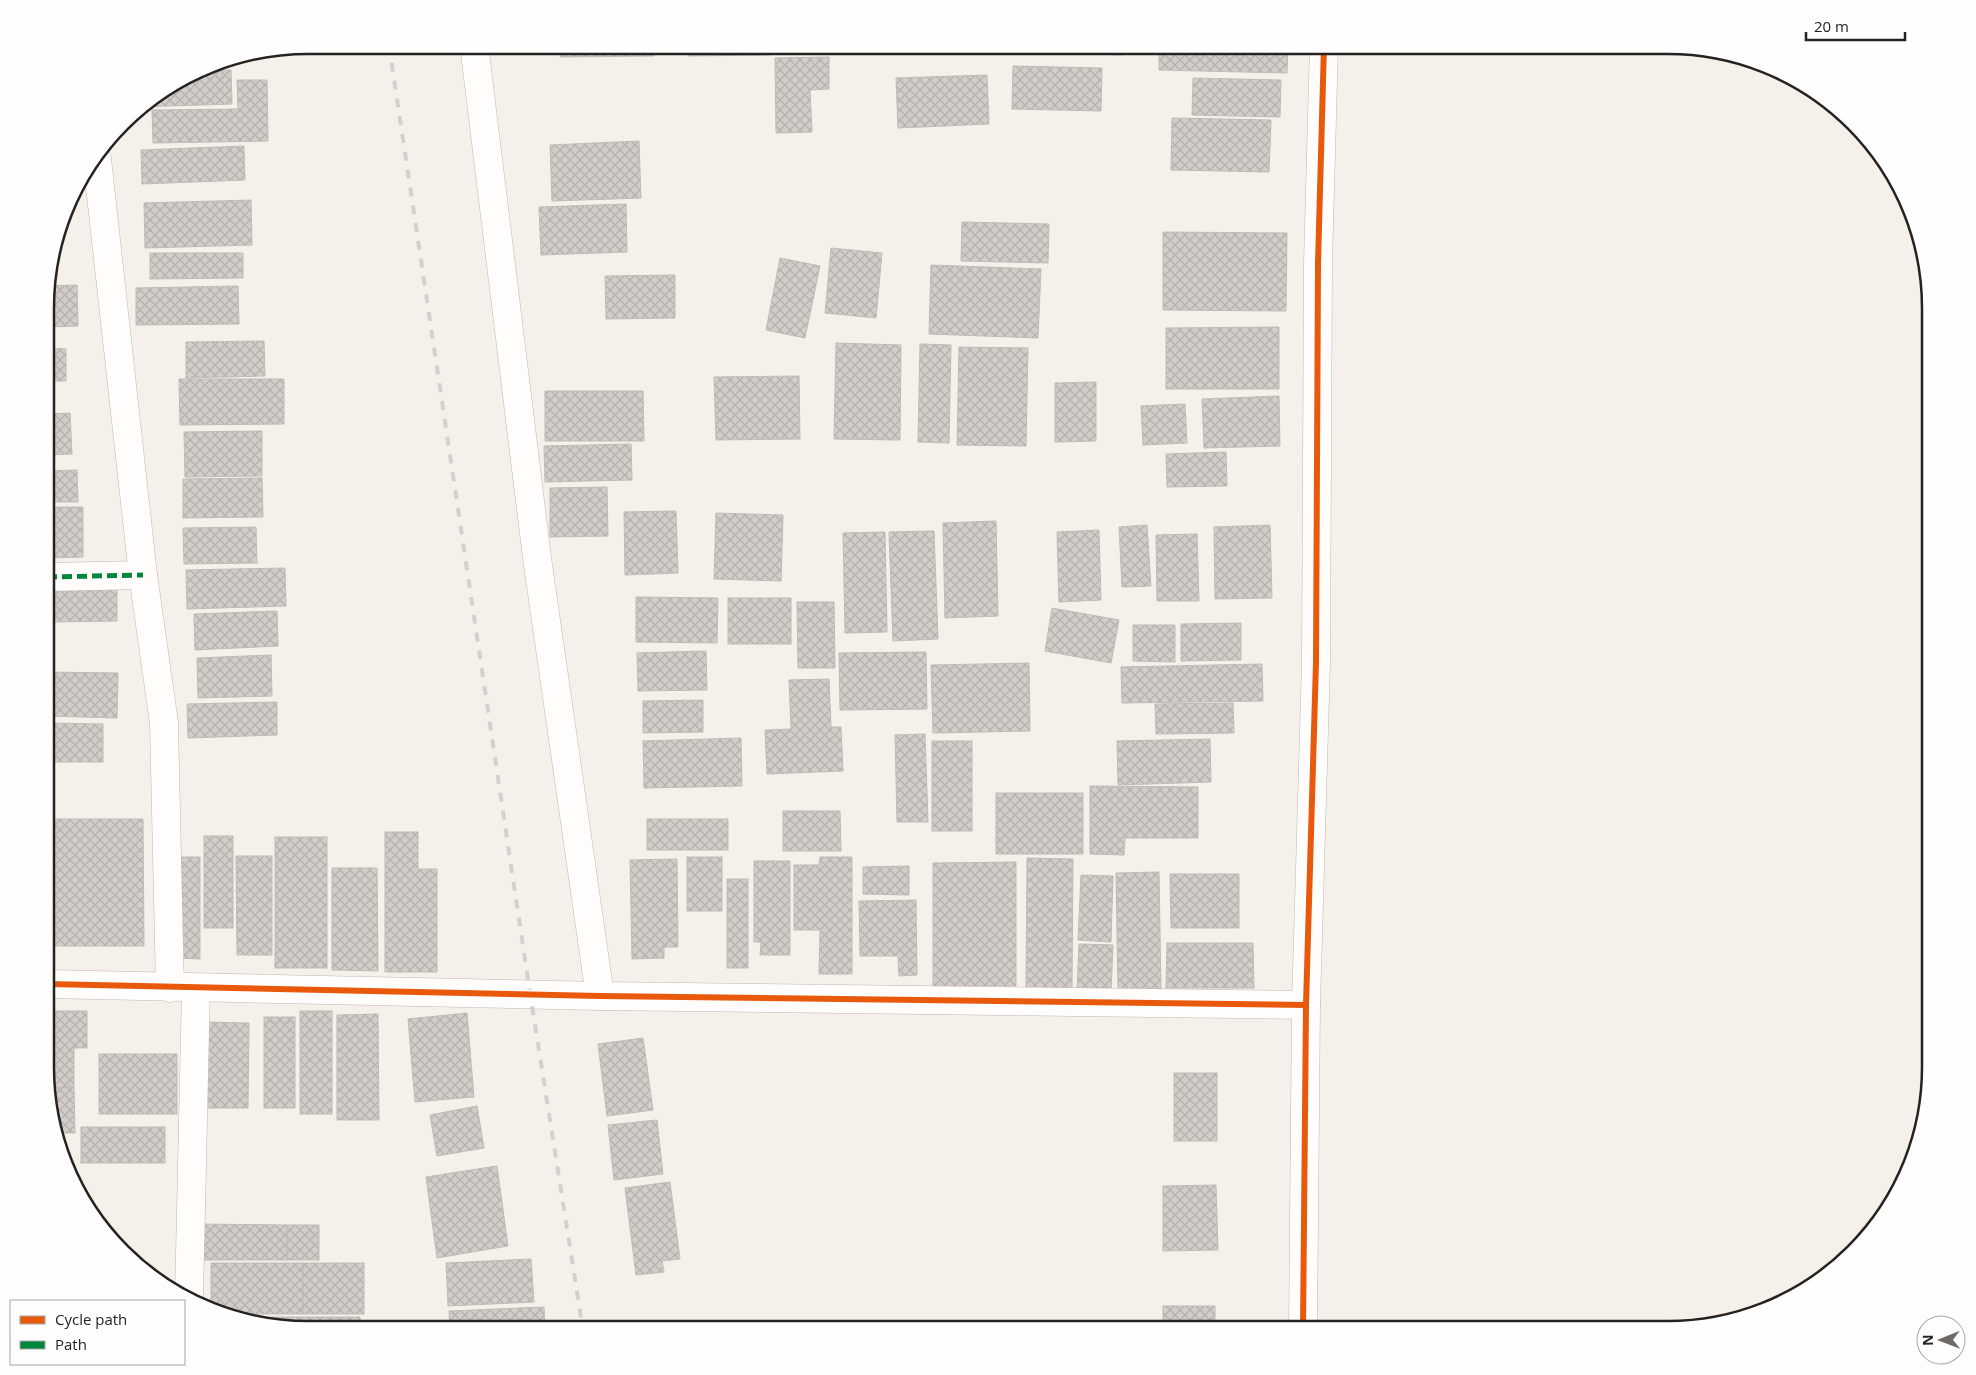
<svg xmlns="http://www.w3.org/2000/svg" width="1976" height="1375" font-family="'Open Sans',sans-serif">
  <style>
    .building { fill: url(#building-cross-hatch); stroke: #bfbbb6 }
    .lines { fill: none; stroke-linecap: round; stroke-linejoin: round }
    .minor-casing { stroke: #bdb8b4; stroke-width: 29 }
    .minor { stroke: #fefdfc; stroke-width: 28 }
    .rail { stroke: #d3d1d0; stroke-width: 4; stroke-dasharray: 9 9; stroke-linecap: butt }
    .quiet { stroke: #00873e; stroke-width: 5; stroke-dasharray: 10 5; stroke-linecap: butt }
    .cycleway-casing { stroke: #fefefe; stroke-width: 9 }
    .cycleway { stroke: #e8590c; stroke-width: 6 }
    .rim { fill: none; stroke: #26221f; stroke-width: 2.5 }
  </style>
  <defs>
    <pattern id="building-cross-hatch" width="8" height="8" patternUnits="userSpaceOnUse" patternTransform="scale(1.25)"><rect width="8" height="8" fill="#d2cdc9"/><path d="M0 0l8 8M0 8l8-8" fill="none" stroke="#b4b0ac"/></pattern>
  </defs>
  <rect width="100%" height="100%" fill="#f6f0ea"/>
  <!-- building -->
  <g class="building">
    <polygon points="560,45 654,45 654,56 560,57"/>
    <polygon points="688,45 770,45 770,55 688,56"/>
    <rect x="783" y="45" width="55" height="5"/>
    <polygon points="864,45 970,45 971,48 864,52"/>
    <polygon points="1092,45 1122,45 1122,55 1091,54"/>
    <polygon points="1159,45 1288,45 1287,73 1159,70"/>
    <polygon points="829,57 829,89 810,90 812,132 776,133 775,58"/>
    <polygon points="1013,66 1102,68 1101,111 1012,109"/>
    <polygon points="231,70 232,104 139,107 197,71"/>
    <polygon points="987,75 989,124 898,128 896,78"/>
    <polygon points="1193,78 1281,80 1280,117 1192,115"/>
    <polygon points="237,80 267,80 268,141 153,143 152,110 238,109"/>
    <polygon points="1172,118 1271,120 1269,172 1171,170"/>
    <polygon points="639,141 641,198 552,201 550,145"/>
    <polygon points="244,146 245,180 142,184 141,150"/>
    <polygon points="251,200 252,245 145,248 144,203"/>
    <polygon points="626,204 627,252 541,255 539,207"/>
    <polygon points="962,222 1049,224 1048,263 961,261"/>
    <polygon points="1163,232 1287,233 1286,311 1163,310"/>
    <polygon points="831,248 882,253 876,318 825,313"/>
    <polygon points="150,253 243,253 243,278 150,279"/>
    <polygon points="780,258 820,266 805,338 766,330"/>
    <polygon points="931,265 1041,269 1038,338 929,334"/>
    <polygon points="675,275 675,318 606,319 605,276"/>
    <polygon points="77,285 78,326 47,327 47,286"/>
    <polygon points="238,286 239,324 136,325 136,288"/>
    <polygon points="1279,327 1279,389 1166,389 1166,328"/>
    <polygon points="264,341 265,376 186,378 186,342"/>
    <polygon points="836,343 901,345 900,440 834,439"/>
    <polygon points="920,344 951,345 949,443 918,442"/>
    <polygon points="959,347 1028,348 1026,446 957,445"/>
    <polygon points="47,348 66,349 66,381 47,381"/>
    <polygon points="799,376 800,439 716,440 714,377"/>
    <polygon points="179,379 284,379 284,424 180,425"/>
    <polygon points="1096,382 1096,441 1055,442 1055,383"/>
    <polygon points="545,391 643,391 644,441 545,441"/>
    <polygon points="1279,396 1280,446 1204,448 1202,399"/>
    <polygon points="1185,404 1187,443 1143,445 1141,406"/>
    <polygon points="70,413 72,454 47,455 47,414"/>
    <polygon points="262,431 262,476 185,477 184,432"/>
    <polygon points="631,444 632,480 545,482 544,446"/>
    <polygon points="1226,452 1227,486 1167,487 1166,454"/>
    <polygon points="77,470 78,502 47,502 47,471"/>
    <polygon points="262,478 263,517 183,518 183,479"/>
    <polygon points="607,487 608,536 550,537 550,488"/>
    <polygon points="47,507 83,507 83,557 47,558"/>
    <polygon points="676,511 678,573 625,575 624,512"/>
    <polygon points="716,513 783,515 781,581 714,579"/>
    <polygon points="996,521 998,616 945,618 943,523"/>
    <polygon points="1147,525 1151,586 1122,587 1119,527"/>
    <polygon points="1270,525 1272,598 1215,599 1214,527"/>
    <polygon points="256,527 257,563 184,564 183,528"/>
    <polygon points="1099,530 1101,600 1059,602 1057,532"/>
    <polygon points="934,531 938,639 893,641 889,532"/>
    <polygon points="885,532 887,632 845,633 843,533"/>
    <polygon points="1197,534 1199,601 1157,601 1156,535"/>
    <polygon points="285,568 286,606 187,609 186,570"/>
    <polygon points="47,583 117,583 117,621 47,622"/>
    <polygon points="636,597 718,598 717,643 636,642"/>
    <rect x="728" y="598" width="63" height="46"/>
    <polygon points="797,602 834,602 835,668 798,668"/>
    <polygon points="1052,608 1119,620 1111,663 1045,651"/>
    <polygon points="277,611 278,646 195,650 194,614"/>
    <polygon points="1241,623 1241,660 1181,661 1181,624"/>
    <polygon points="1133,625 1175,625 1175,662 1133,661"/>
    <polygon points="706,651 707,690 638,691 637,653"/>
    <polygon points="926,652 927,709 840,710 839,653"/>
    <polygon points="271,655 272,696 198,698 197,658"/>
    <polygon points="1029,663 1030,731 933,733 931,665"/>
    <polygon points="1262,664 1263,701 1122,703 1121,667"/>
    <polygon points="47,672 118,673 117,718 47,716"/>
    <polygon points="829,679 831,727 841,727 843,771 767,774 765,730 791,729 789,680"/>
    <polygon points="703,700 703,732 643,733 643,701"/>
    <polygon points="277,702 277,735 188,738 187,704"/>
    <polygon points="1233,703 1234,733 1156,734 1155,704"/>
    <polygon points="47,723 103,724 103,762 47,762"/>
    <polygon points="925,734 928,822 897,822 895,735"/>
    <polygon points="741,738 742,786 644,788 643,741"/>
    <polygon points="1210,739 1211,782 1118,785 1117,741"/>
    <rect x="932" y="741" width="40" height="90"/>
    <polygon points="1090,786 1198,787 1198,838 1125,838 1124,855 1090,854"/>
    <rect x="996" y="793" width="87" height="61"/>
    <polygon points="783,811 840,811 841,851 783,851"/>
    <polygon points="51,819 143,819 144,946 51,946"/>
    <rect x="647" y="819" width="81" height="31"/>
    <polygon points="385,832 418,832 418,869 437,869 437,972 385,972"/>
    <rect x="204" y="836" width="29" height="92"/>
    <rect x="275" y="837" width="52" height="131"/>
    <polygon points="236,856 272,856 272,955 237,955"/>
    <polygon points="176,857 200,857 200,959 176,958"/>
    <rect x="687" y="857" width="35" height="54"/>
    <polygon points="820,857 852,857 852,974 819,974 820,930 794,930 794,865 819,865"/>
    <polygon points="1027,858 1073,859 1072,989 1026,988"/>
    <polygon points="677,859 678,947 664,947 664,958 632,959 630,860"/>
    <polygon points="754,861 790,861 790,955 760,955 761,942 754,942"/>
    <polygon points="1016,862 1016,986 933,986 933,863"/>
    <polygon points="909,866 909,895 863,894 863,867"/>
    <polygon points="332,868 377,868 378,971 332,970"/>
    <polygon points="1159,872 1161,990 1118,990 1116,873"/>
    <polygon points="1170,874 1239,874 1239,928 1171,928"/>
    <polygon points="1081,875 1113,876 1111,942 1078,940"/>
    <rect x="727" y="879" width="21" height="89"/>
    <polygon points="916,900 917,975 899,976 898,956 860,956 859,901"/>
    <polygon points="1167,943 1253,943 1254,988 1166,988"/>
    <polygon points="1079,944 1113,945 1111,992 1077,991"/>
    <polygon points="47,1011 87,1011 87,1048 74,1048 74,1087 47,1088"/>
    <rect x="300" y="1011" width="32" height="103"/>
    <polygon points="467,1013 474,1097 415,1102 408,1019"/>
    <polygon points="378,1014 379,1120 337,1120 337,1015"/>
    <rect x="264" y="1017" width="31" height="91"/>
    <polygon points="203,1022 249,1023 248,1108 203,1108"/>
    <polygon points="643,1038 653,1110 607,1116 598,1044"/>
    <rect x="99" y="1054" width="78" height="60"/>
    <rect x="1174" y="1073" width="43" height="68"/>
    <polygon points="74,1087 75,1133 58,1133 47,1102 47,1088"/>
    <polygon points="477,1106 484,1148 437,1156 430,1115"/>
    <polygon points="657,1120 663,1174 614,1180 608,1125"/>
    <rect x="81" y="1127" width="84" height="36"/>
    <polygon points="497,1166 508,1246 437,1258 426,1177"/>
    <polygon points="670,1182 680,1259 662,1261 664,1272 636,1275 625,1188"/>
    <polygon points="1216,1185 1218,1250 1163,1251 1163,1186"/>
    <polygon points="199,1224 287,1225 287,1260 199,1260"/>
    <rect x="287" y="1225" width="32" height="35"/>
    <polygon points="531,1259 534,1302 448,1306 446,1263"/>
    <polygon points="211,1263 303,1263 303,1314 219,1314 211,1310"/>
    <rect x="303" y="1263" width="61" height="51"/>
    <rect x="1163" y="1306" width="52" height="24"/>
    <polygon points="544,1307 545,1330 450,1330 449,1311"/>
    <polygon points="248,1317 360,1317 360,1329 290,1329 248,1321"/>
  </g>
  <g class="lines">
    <!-- minor casing -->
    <g class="minor-casing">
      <g id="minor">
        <polyline points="474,45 537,558 600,996"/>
        <polyline points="97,159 143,575 164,723 170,988"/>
        <polyline points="47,577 143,575"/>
        <polyline points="47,984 600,996 1306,1005"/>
        <polyline points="189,1298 196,988"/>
        <polyline points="1303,1330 1306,1005 1316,662 1318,263 1324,45"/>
      </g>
    </g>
    <!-- minor -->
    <use href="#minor" class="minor"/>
    <!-- rail -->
    <polyline class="rail" points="389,45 530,993 583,1330"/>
    <!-- quiet -->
    <polyline class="quiet" points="47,577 143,575"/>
    <!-- cycleway casing -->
    <g class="cycleway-casing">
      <g id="cycleway">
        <polyline points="47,984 600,996 1306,1005"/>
        <polyline points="1303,1330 1306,1005 1316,662 1318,263 1324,45"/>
      </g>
    </g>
    <!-- cycleway -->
    <use href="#cycleway" class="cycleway"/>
  </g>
  <!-- crop -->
  <path d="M0 0H1976V1375H0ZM308 54H1668A254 254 0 0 1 1922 308V1067A254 254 0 0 1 1668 1321H308A254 254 0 0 1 54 1067V308A254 254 0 0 1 308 54Z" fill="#fefefe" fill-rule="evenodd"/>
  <path class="rim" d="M308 54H1668A254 254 0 0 1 1922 308V1067A254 254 0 0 1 1668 1321H308A254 254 0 0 1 54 1067V308A254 254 0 0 1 308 54Z"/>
  <!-- legend -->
  <rect x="10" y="1300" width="175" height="65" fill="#fefefe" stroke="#a8a6a5"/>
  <rect x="20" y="1316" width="25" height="8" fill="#e8590c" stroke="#a8a6a5"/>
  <text x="55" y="1325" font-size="15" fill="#26221f">Cycle path</text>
  <rect x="20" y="1341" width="25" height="8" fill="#00873e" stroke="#a8a6a5"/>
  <text x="55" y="1350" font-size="15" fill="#26221f">Path</text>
  <!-- north arrow -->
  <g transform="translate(1941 1340) rotate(269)"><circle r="24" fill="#fefefe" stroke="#a8a6a5"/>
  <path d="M0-4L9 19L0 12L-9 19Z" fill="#6f6a66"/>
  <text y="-8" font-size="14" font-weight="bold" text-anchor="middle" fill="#26221f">N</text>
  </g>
  <!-- scale -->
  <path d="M1806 32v8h99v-8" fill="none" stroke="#26221f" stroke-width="2.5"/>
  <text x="1814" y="32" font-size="15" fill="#26221f" stroke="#fefefe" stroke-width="4" paint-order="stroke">20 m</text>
</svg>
